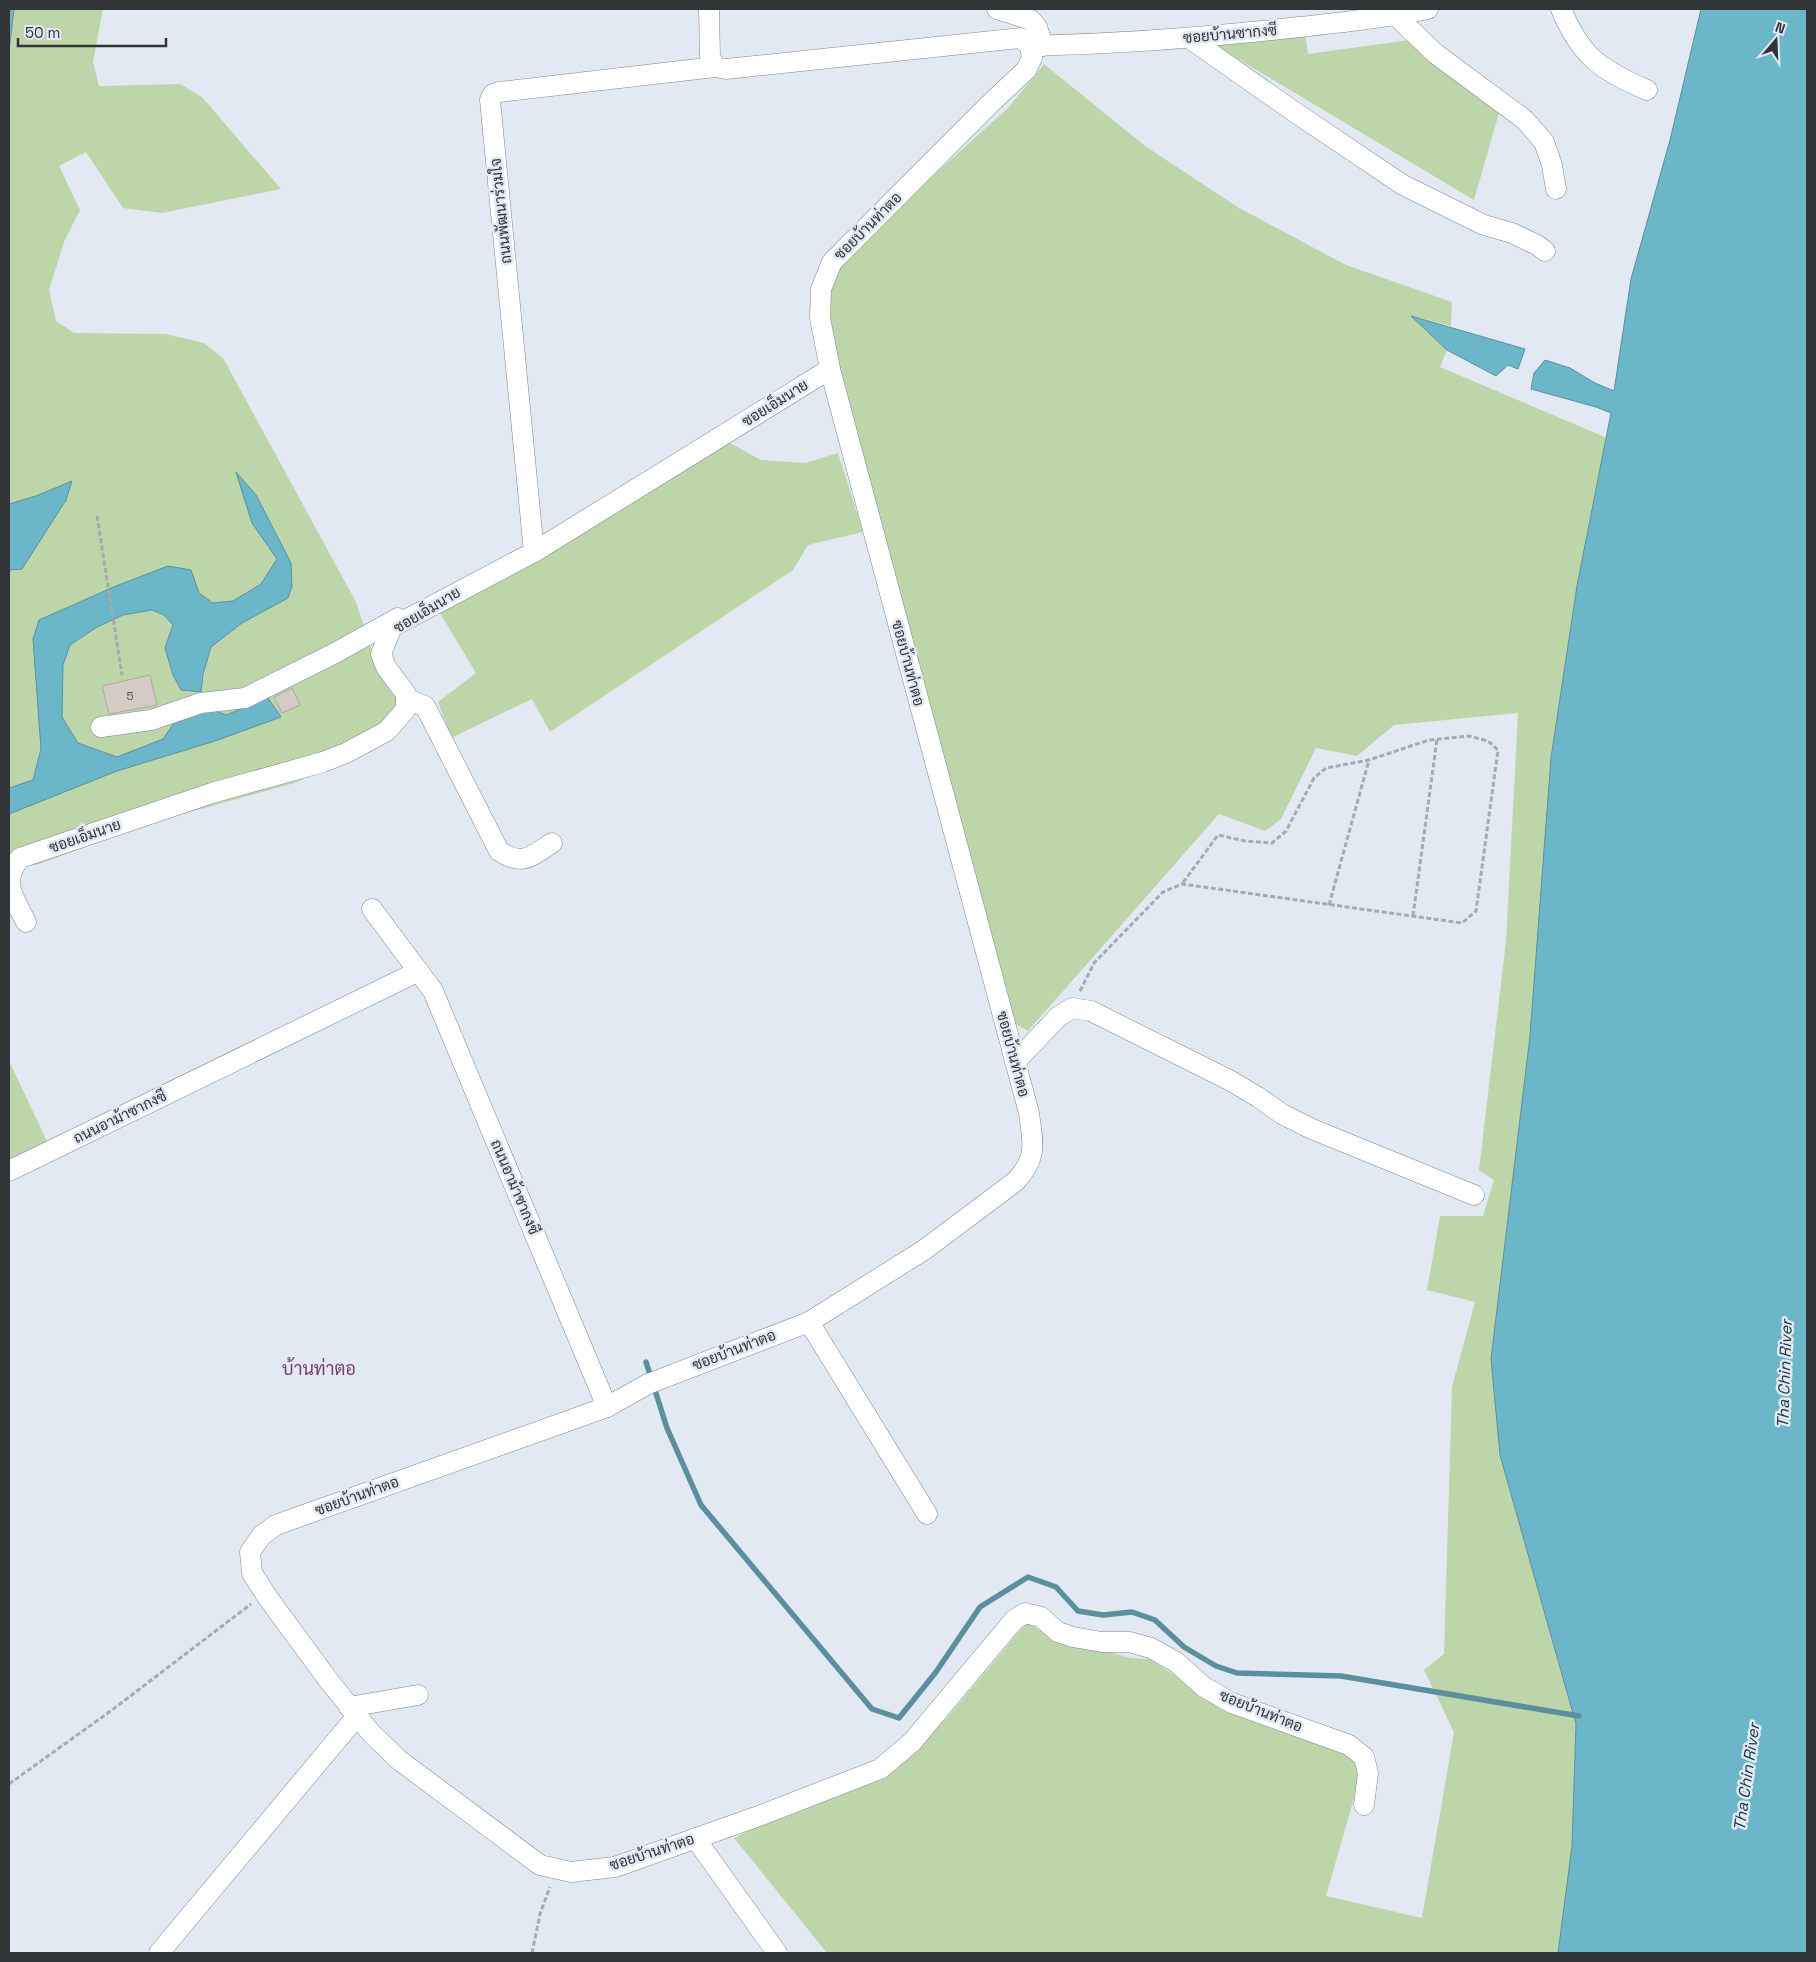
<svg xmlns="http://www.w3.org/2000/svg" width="1816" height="1962" font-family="'Space Grotesk',Sarabun,sans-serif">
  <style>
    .green { fill: #bcd6aa }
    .water { fill: #6cb6ca; stroke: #5b8f9e }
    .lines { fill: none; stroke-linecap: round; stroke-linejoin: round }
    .stream { stroke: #5b8f9e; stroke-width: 5.5 }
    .building { fill: #d4ccc4; stroke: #afa79f }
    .minor-casing { stroke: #7f868e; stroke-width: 21 }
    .path { stroke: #a6abb2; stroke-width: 3; stroke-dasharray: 5 2.5; stroke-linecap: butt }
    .minor { stroke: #fff; stroke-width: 20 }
    .labels { text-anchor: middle; stroke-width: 5; stroke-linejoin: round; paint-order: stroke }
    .number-label { font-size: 12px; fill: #5a5b5b }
    .street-label { font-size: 15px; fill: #323538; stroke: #e2e9f2 }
    .water-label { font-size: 16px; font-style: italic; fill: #10353e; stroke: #e2e9f2 }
    .quarter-label { font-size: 18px; fill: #783f6d; stroke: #e2e9f2 }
  </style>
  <rect width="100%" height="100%" fill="#e2e9f2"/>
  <!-- green -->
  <g class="green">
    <polygon points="14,9 103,9 93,62 99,86 180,84 202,97 281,189 162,213 123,208 86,152 59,166 80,210 64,242 49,290 56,321 74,333 166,334 204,343 223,358 356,602 377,667 416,711 298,782 154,822 39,864 9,869 9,814 117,771 215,741 268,698 226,715 176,720 164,739 117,757 78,743 62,717 63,665 70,645 97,627 123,615 152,610 164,615 173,625 165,648 200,692 211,647 242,623 288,598 292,586 291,563 256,495 237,473 252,523 277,559 261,584 233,601 213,603 199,593 191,570 116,586 39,620 33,639 41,749 33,780 9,788 9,570 22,569 35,547 36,496 9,504 9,51"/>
    <polygon points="1305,33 1308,54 1410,40 1486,98 1499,113 1474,200 1213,44"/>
    <polygon points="1044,64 1145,146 1239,208 1346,265 1452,302 1451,326 1412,316 1447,350 1440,367 1607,438 1577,586 1551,758 1500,1455 1576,1724 1572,1846 1558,1953 827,1953 734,1838 769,1821 879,1780 895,1768 946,1719 1027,1622 1048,1635 1130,1658 1149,1659 1189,1684 1220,1709 1272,1725 1356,1756 1360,1777 1326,1896 1422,1918 1454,1732 1424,1670 1444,1654 1452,1387 1475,1302 1427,1290 1440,1216 1483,1216 1494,1180 1479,1170 1506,941 1518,713 1394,725 1357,756 1316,748 1281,819 1265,831 1219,814 1028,1031 1014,1023 868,483 824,306 832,274 853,248 1008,108"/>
    <polygon points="728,442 761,460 805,463 838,453 863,532 808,545 793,570 550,732 532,699 451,738 438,702 476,673 440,613"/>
    <polygon points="9,1061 47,1141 9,1160"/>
  </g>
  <!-- water -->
  <g class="water">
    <polygon points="9,9 14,9 9,51"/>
    <polygon points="1701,9 1807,9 1807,1953 1558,1953 1572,1846 1576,1724 1500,1455 1491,1359 1530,1036 1551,758 1577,586 1611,413 1596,407 1531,389 1534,373 1545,360 1570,368 1595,383 1614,391 1631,279 1670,140"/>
    <polygon points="1411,316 1525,349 1518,369 1508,365 1496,376 1447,350"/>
    <polygon points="236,472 256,495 291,563 292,586 288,598 242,623 211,647 203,675 201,692 181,690 173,675 165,648 173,625 164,615 152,610 123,615 97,627 70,645 63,665 62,717 78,743 117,757 163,739 176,720 207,707 226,715 268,698 281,717 215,741 117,771 9,814 9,788 33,780 41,749 33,639 39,620 116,586 168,566 191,570 199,593 213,603 233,601 261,584 277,559 252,523"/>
    <polygon points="72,481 66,500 22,569 9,570 9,504 36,496"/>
  </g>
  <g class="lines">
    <!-- stream -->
    <polyline class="stream" points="646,1362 667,1428 701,1505 872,1709 899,1718 936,1672 980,1607 1028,1577 1056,1587 1078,1611 1103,1615 1132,1612 1155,1620 1184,1647 1216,1666 1237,1673 1341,1676 1579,1716"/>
  </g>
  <!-- building -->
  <g class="building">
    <polygon points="150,675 157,705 109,714 102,686"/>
    <polygon points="292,688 300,705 282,713 274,697"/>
  </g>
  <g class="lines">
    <!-- minor casing -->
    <g class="minor-casing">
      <g id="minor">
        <path d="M709,9L710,57L715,67L726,69L1021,38L1030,46L1032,58L1026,70L993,101L832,262L821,289L820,318L830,369L1029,1113C1033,1144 1038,1156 1016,1181L924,1250L809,1322L648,1384L607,1407L276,1525L262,1535L250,1552L252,1573L268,1598L329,1681L371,1733L399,1760L540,1865L571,1872L615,1867L756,1817L880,1769L912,1742L1014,1620L1025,1613L1041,1617L1058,1632L1073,1637L1102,1642H1129L1151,1648L1176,1662L1204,1687L1232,1703L1349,1745L1364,1757L1368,1773L1364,1805"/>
        <polyline points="997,9 1031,20 1037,27 1043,46"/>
        <path d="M1561,9C1581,57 1601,70 1647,90"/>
        <polyline points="1395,15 1436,54 1525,120 1544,142 1552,165 1556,189"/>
        <polyline points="1189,38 1296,113 1403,185 1484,225 1512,233 1537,245 1545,251"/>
        <path d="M1030,46C1107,44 1185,39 1262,31C1318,25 1374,20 1428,9"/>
        <polyline points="534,552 490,100 493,94 499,92 715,67"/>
        <path d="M406,699L425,706L499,851C523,867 531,856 552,843"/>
        <polyline points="101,727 151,720 201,703 245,698 335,653 398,618"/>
        <polyline points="372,909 433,991 607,1407"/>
        <path d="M26,922C14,897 0,883 20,858L212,793L323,762L346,753L387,731L406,709V694L386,667L381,654L392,627L534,552L830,369"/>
        <polyline points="1015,1062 1058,1017 1072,1008 1091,1011 1231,1081 1258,1097 1282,1114 1312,1129 1474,1195"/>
        <polyline points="9,1171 419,971"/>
        <polyline points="809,1322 927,1514"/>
        <polyline points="349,1707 418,1695"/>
        <polyline points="695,1838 777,1953"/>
        <polyline points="159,1953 357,1716"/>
      </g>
    </g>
    <!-- path -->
    <g class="path">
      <polyline points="97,516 122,675"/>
      <polyline points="1329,905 1369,760"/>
      <polyline points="1413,916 1437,739"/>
      <polyline points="1080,991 1094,963 1163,892 1182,884 1462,923 1476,911 1498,750 1488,741 1469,736 1429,740 1369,760 1326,768 1314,778 1286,831 1272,843 1245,841 1218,835 1182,884"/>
      <polyline points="9,1784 112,1710 251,1604"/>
      <polyline points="532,1953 540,1914 550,1887"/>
    </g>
    <!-- minor -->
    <use href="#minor" class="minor"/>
  </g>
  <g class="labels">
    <!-- number labels -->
    <g class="number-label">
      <text x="130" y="700">5</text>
    </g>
    <!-- street labels -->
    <g class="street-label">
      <text transform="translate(1230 34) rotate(-5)" y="5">ซอยบ้านซากงซี</text>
      <text transform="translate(501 211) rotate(-96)" y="5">ถนนพัฒนาร่วมใจ</text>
      <text transform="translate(868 226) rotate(-45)" y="5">ซอยบ้านท่าตอ</text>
      <text transform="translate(775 403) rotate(-32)" y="5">ซอยเอ็มนาย</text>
      <text transform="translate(427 610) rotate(-31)" y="5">ซอยเอ็มนาย</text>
      <text transform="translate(908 663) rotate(75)" y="5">ซอยบ้านท่าตอ</text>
      <text transform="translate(85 836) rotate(-19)" y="5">ซอยเอ็มนาย</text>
      <text transform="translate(1013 1054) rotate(75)" y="5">ซอยบ้านท่าตอ</text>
      <text transform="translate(120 1117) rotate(-26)" y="5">ถนนอาม้าซากงซี</text>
      <text transform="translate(515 1187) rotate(67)" y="5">ถนนอาม้าซากงซี</text>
      <text transform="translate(734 1350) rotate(-21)" y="5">ซอยบ้านท่าตอ</text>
      <text transform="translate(357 1496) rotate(-20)" y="5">ซอยบ้านท่าตอ</text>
      <text transform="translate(1261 1711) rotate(22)" y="5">ซอยบ้านท่าตอ</text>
      <text transform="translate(652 1852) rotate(-18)" y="5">ซอยบ้านท่าตอ</text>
    </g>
    <!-- water labels -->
    <g class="water-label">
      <text transform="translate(1784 1374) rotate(-88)" y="6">Tha Chin River</text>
      <text transform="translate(1746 1777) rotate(-82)" y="6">Tha Chin River</text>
    </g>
    <!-- quarter labels -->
    <g class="quarter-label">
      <text x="319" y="1375">บ้านท่าตอ</text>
    </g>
  </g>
  <!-- border -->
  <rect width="1816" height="1962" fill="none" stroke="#323538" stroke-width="20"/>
  <!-- north arrow -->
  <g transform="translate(1776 40) rotate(19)" stroke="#e2e9f2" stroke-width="4" paint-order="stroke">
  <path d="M0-4L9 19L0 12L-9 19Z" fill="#323538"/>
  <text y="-8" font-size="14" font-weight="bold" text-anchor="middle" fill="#323538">N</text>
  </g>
  <!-- scale -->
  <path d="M18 38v8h148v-8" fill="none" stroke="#323538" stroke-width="2.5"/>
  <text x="25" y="38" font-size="15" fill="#323538" stroke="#e2e9f2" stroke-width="4" paint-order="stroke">50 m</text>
</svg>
